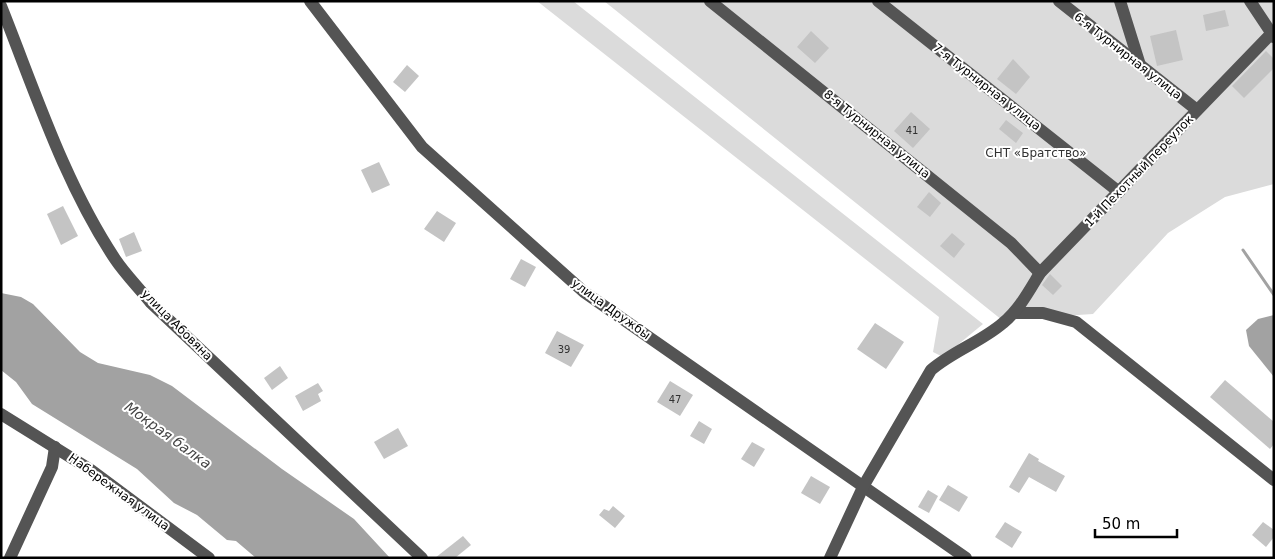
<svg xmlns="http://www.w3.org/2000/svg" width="1275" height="559" font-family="'DejaVu Sans',sans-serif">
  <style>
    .green { fill: #dbdbdb }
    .water { fill: #a2a2a2 }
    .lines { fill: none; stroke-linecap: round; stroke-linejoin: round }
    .stream { stroke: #a2a2a2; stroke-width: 3 }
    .building { fill: #c4c4c4 }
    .minor { stroke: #545454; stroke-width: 12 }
    .labels { text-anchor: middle; stroke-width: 4; stroke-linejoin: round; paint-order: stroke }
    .number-label { font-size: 10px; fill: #313131 }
    .street-label { font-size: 12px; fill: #000; stroke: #fff }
    .park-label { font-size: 12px; fill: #323232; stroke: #fff }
    .water-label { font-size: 14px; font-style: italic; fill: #434343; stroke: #fff }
  </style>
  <rect width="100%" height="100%" fill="#fff"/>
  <!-- green -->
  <g class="green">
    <polygon points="537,1 573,1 983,324 943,357 933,352 939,317"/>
    <polygon points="604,1 1274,1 1274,184 1225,197 1168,233 1093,314 1002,320"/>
  </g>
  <!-- water -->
  <g class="water">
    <polygon points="1,293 21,297 33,304 80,352 98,363 150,375 172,386 282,469 354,519 390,558 256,558 236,541 227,540 197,515 174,503 137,469 32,404 16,382 1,370"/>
    <polygon points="1274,315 1274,377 1249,346 1246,330 1258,319"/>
  </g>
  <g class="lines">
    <!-- stream -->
    <polyline class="stream" points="1243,250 1274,295"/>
  </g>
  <!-- building -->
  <g class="building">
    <polygon points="1225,10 1229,26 1206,31 1203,15"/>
    <polygon points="1176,30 1183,60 1157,66 1150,36"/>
    <polygon points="811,31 829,48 815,63 797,47"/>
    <polygon points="1266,51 1274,59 1274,68 1244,98 1232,86"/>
    <polygon points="1013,59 1030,77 1016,94 997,79"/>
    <polygon points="407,65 419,76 405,92 393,82"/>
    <polygon points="911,112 930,129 913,148 894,131"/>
    <polygon points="1006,120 1023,133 1016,143 999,129"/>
    <polygon points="379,162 390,185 372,193 361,170"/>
    <polygon points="929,192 941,203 930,217 917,207"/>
    <polygon points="63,206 78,236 61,245 47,214"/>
    <polygon points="437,211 456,223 444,242 424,229"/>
    <polygon points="134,232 142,251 126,257 119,239"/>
    <polygon points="952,233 965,244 954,258 940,246"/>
    <polygon points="521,259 536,267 525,287 510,279"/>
    <polygon points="1050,274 1062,286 1053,295 1042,285"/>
    <polygon points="875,323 904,342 886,369 857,349"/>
    <polygon points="557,331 584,345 571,367 545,353"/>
    <polygon points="280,366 288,378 272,390 264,378"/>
    <polygon points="1225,380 1274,422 1274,444 1270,449 1210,397"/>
    <polygon points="670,381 693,395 680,416 657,402"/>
    <polygon points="318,383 323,391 318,394 321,401 303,411 295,396"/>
    <polygon points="699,421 712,429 704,444 690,436"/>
    <polygon points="398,428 408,446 384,459 374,442"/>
    <polygon points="752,442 765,449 754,467 741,459"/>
    <polygon points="1029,453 1039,459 1038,461 1065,476 1056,492 1029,477 1019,493 1009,487"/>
    <polygon points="811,476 830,487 820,504 801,493"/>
    <polygon points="948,485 968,497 959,512 939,500"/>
    <polygon points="928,490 938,496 929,513 918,507"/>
    <polygon points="613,506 625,516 615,528 599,515 604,509 609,511"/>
    <polygon points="1005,522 1022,532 1012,548 995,537"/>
    <polygon points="1263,522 1274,530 1274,537 1266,547 1252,535"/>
    <polygon points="463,536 471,545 455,558 435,558"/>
  </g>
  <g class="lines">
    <!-- minor -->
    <g class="minor">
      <polyline points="310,1 422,147 584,292 966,558"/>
      <polyline points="710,1 1011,243 1040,273"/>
      <polyline points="878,1 1119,192"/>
      <polyline points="1059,1 1197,110"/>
      <polyline points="1120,1 1140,65"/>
      <polyline points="1250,1 1274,37"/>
      <path d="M1,6C35,91 64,182 115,259C125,274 139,288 151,303L422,558"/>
      <polyline points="1014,313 1043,313 1076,322 1274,480"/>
      <polyline points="1,414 91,470 209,558"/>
      <polyline points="10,558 52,467 55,447"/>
      <path d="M830,558L864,485L931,370C953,351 981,342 1003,323C1019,310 1029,291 1040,273L1271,34"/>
    </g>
  </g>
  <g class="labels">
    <!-- number labels -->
    <g class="number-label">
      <text x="912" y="134">41</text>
      <text x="564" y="353">39</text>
      <text x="675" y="403">47</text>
    </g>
    <!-- street labels -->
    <g class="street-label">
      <text transform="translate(1128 56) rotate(38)" y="4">6-я Турнирная улица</text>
      <text transform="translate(987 87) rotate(38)" y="4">7-я Турнирная улица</text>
      <text transform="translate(877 134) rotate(39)" y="4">8-я Турнирная улица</text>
      <text transform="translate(1139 171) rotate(-46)" y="4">1-й Пехотный переулок</text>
      <text transform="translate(611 309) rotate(36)" y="4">улица Дружбы</text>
      <text transform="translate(177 325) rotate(45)" y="4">улица Абовяна</text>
      <text transform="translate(119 492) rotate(36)" y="4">Набережная улица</text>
    </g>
    <!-- park labels -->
    <g class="park-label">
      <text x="1036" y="157">СНТ «Братство»</text>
    </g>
    <!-- water labels -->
    <g class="water-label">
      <text transform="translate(168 435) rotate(36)" y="5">Мокрая балка</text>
    </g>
  </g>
  <!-- border -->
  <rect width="1275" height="559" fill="none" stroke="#000000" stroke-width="5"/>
  <!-- scale -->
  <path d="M1095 529v8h82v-8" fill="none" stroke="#000000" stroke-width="2.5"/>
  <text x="1102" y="529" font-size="15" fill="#000000" stroke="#ffffff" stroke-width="4" paint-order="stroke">50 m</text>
</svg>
